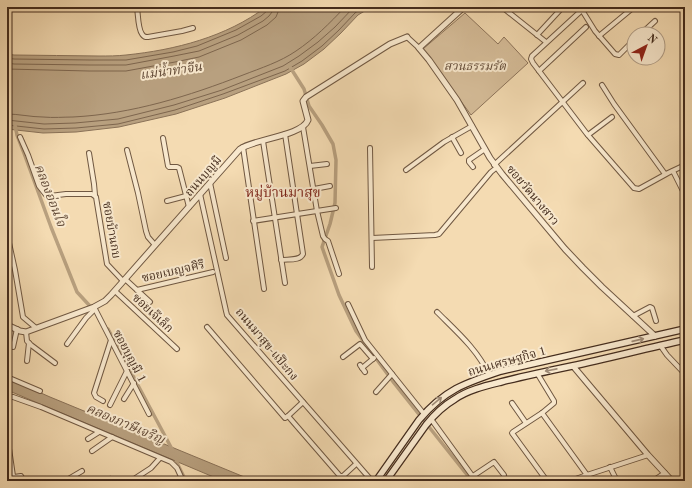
<svg xmlns="http://www.w3.org/2000/svg" width="692" height="488" font-family="'Old Standard TT','Noto Serif Thai',serif">
  <style>
    .green { fill: #d6bd99; stroke: #8d745b }
    .water { fill: #b8a07f; stroke: #8a7258 }
    .lines { fill: none; stroke-linecap: round; stroke-linejoin: round }
    .shore { stroke: #7e664e; stroke-width: 1 }
    .canal { stroke: #b8a07f; stroke-width: 3.5 }
    .minor-casing { stroke: #705842; stroke-width: 6 }
    .tertiary-casing { stroke: #705842; stroke-width: 7 }
    .secondary-casing { stroke: #442c1d; stroke-width: 8 }
    .minor { stroke: #f8e8cd; stroke-width: 4 }
    .tertiary { stroke: #f8e8cd; stroke-width: 5 }
    .secondary { stroke: #f8e8cd; stroke-width: 5.5 }
    .oneway { stroke: #9e8a75 }
    .labels { text-anchor: middle; stroke-width: 4; stroke-linejoin: round; paint-order: stroke }
    .park-label { font-size: 12px; font-style: italic; fill: #614936; stroke: #f8e8cd }
    .street-label { font-size: 12px; fill: #442c1d; stroke: #f8e8cd }
    .water-label { font-size: 13px; font-style: italic; fill: #614936; stroke: #f8e8cd }
    .quarter-label { font-size: 14px; fill: #7a1f14; stroke: #f8e8cd }
  </style>
  <rect width="100%" height="100%" fill="#f4dbb2"/>
  <filter id="stains"><feTurbulence type="fractalNoise" baseFrequency=".005" numOctaves="4"/><feColorMatrix values="0 0 0 0 .2 0 0 0 0 .09 0 0 0 0 .02 0 0 0 .5 -.17"/></filter>
  <radialGradient id="worn" r=".72"><stop offset=".6" stop-color="#630" stop-opacity="0"/><stop offset="1" stop-color="#630" stop-opacity=".3"/></radialGradient>
  <!-- green -->
  <polygon class="green" points="465,13 498,44 504,37 528,63 471,115 423,49"/>
  <!-- water -->
  <g class="water">
    <path d="M266,7H368L367,8L368,9L358,15L341,33L324,49L304,64L286,74L225,98L176,114L119,127L76,132L43,133L7,129V54L14,55C42,55 71,56 99,56C108,56 117,56 126,55C175,50 226,37 266,7Z"/>
    <polygon points="7,378 50,397 254,481 223,481 7,390"/>
  </g>
  <g class="lines">
    <!-- shore -->
    <g class="shore">
      <polyline points="7,58 14,59 90,60 126,60 173,52 197,46 236,30 261,16 267,11 268,7"/>
      <polyline points="7,63 14,64 90,65 126,65 174,56 199,51 238,35 263,21 269,16 272,12 273,7"/>
      <polyline points="7,69 89,71 126,71 175,62 199,57 241,40 267,25 276,17 278,12 279,7"/>
      <path d="M7,114C19,114 31,117 43,117C53,118 64,117 73,117C132,114 189,96 243,75C261,68 280,62 296,51C314,39 330,23 345,7"/>
      <polyline points="7,120 44,124 75,123 118,119 174,105 222,90 283,66 299,56 318,42 335,27 354,7"/>
      <polyline points="7,125 44,129 76,128 118,124 175,110 223,94 285,71 302,61 322,46 339,30 355,13 363,7"/>
    </g>
    <!-- canal -->
    <g class="canal">
      <polyline points="290,67 304,89 309,106 322,125 333,144 336,160 335,203 330,224 322,247 339,295 356,331 394,383 472,481"/>
      <polyline points="15,125 17,135 24,153 51,227 77,292 89,305"/>
      <polyline points="108,329 173,451"/>
      <polyline points="176,458 178,465 186,481"/>
    </g>
    <!-- minor casing -->
    <g class="minor-casing">
      <g id="minor">
        <path d="M137,7C138,14 138,29 142,34C144,37 145,37 148,37L182,31L193,28"/>
        <polyline points="502,7 546,42"/>
        <polyline points="580,7 595,31 615,54 619,55 634,40"/>
        <polyline points="582,10 532,56 531,59 533,63 587,134 634,188 639,189 668,173 685,165"/>
        <polyline points="641,34 655,21"/>
        <polyline points="537,35 561,9"/>
        <polyline points="599,36 634,7"/>
        <polyline points="407,37 419,48"/>
        <polyline points="539,71 586,27"/>
        <polyline points="602,85 614,104 665,174"/>
        <polyline points="303,127 317,211 323,236 325,239 328,241 339,274"/>
        <polyline points="588,135 612,117"/>
        <polyline points="20,137 28,155 39,186 46,195 50,196 66,194 92,194 96,197 107,264 123,281"/>
        <polyline points="452,137 461,153"/>
        <polyline points="163,138 168,166 169,167 177,167 179,168 189,207"/>
        <polyline points="263,141 285,283"/>
        <polyline points="243,147 264,289"/>
        <polyline points="370,148 372,267"/>
        <polyline points="127,150 138,193 146,231 148,237 155,245"/>
        <polyline points="89,153 94,184 95,195"/>
        <polyline points="494,165 583,83"/>
        <polyline points="310,166 327,164"/>
        <polyline points="473,167 469,162 469,160 485,149"/>
        <polyline points="406,170 444,142 472,126"/>
        <polyline points="673,171 685,195"/>
        <polyline points="210,183 226,258"/>
        <polyline points="314,189 330,186"/>
        <polyline points="200,194 226,311 227,315 372,481"/>
        <polyline points="167,201 186,196"/>
        <polyline points="253,221 336,208"/>
        <polyline points="7,234 15,270 23,317 36,328"/>
        <polyline points="372,238 435,235 439,234 491,172 496,168"/>
        <path d="M281,260C289,259 300,261 303,254L285,134"/>
        <polyline points="125,279 150,302"/>
        <polyline points="137,290 213,272"/>
        <polyline points="115,291 177,349"/>
        <polyline points="348,304 365,340 424,414"/>
        <polyline points="94,307 149,414"/>
        <path d="M437,312C456,331 478,350 489,375"/>
        <polyline points="633,316 650,307 652,308 656,321"/>
        <polyline points="207,327 285,418 288,416 303,402"/>
        <polyline points="26,332 27,341 31,345 55,363"/>
        <polyline points="67,344 86,318 95,309"/>
        <polyline points="660,345 667,355 685,374"/>
        <polyline points="13,347 17,329"/>
        <polyline points="343,357 360,344 373,359"/>
        <polyline points="27,361 29,343"/>
        <polyline points="360,365 365,372"/>
        <polyline points="362,368 374,358"/>
        <polyline points="537,373 554,401 554,403 542,413 513,432 512,433 547,481"/>
        <polyline points="7,377 40,391"/>
        <polyline points="376,392 392,374"/>
        <polyline points="7,396 13,397 41,407 171,462 177,468 183,481"/>
        <polyline points="124,399 134,383"/>
        <polyline points="103,401 96,397 94,393 111,340"/>
        <polyline points="512,403 526,423"/>
        <polyline points="110,405 127,371"/>
        <polyline points="542,413 587,475"/>
        <polyline points="288,416 340,476 343,476 356,464"/>
        <polyline points="431,419 476,481"/>
        <polyline points="7,435 13,476 14,477 21,476 24,481"/>
        <polyline points="88,439 99,432"/>
        <polyline points="92,451 112,437"/>
        <polyline points="610,467 617,481"/>
        <polyline points="473,476 494,462 504,475"/>
        <polyline points="65,481 82,471"/>
        <polyline points="107,481 110,479"/>
        <polyline points="131,481 151,468 160,458"/>
        <polyline points="570,481 587,475 648,455"/>
        <polyline points="653,481 665,473"/>
      </g>
    </g>
    <!-- tertiary casing -->
    <g class="tertiary-casing">
      <g id="tertiary">
        <polyline points="464,7 419,48 429,60 457,100 490,158 502,174 565,249 583,268 602,287 655,336"/>
        <path d="M7,325L20,331L26,332L94,307L105,301L111,295L240,149C254,139 302,136 308,120L303,101L306,97L390,44L407,37"/>
        <polyline points="573,366 648,455 672,481"/>
      </g>
    </g>
    <!-- secondary casing -->
    <g class="secondary-casing">
      <g id="secondary">
        <path d="M376,481L419,420C444,390 465,383 501,371L685,329"/>
        <path d="M386,481L426,425C434,415 443,406 455,399C468,390 485,386 501,382C524,376 548,371 572,366C610,358 647,348 685,340"/>
      </g>
    </g>
    <!-- minor -->
    <use href="#minor" class="minor"/>
    <!-- tertiary -->
    <use href="#tertiary" class="tertiary"/>
    <!-- secondary -->
    <use href="#secondary" class="secondary"/>
  </g>
  <!-- one-way arrows -->
  <defs><path id="oneway-shaft" d="M-6 0H5M1.5-3L5.5 0L1.5 3" fill="none" stroke-width="1.6" stroke-linecap="round" stroke-linejoin="round"/></defs>
  <g class="oneway">
    <use href="#oneway-shaft" transform="translate(638 340) rotate(-13)"/>
    <use href="#oneway-shaft" transform="translate(551 370) rotate(169)"/>
    <use href="#oneway-shaft" transform="translate(437 401) rotate(-40)"/>
  </g>
  <g class="labels">
    <!-- park labels -->
    <g class="park-label">
      <text x="475" y="70">สวนธรรมรัต</text>
    </g>
    <!-- street labels -->
    <g class="street-label">
      <text transform="translate(203 176) rotate(-49)" y="4">ถนนบุญมี</text>
      <text transform="translate(533 195) rotate(50)" y="4">ซอยวัดนางสาว</text>
      <text transform="translate(112 230) rotate(80)" y="4">ซอยบ้านกบ</text>
      <text transform="translate(173 271) rotate(-13)" y="4">ซอยเบญจศิริ</text>
      <text transform="translate(153 313) rotate(43)" y="4">ซอยเจ๊เล็ก</text>
      <text transform="translate(267 344) rotate(50)" y="4">ถนนมาสุข-แป๊ะกง</text>
      <text transform="translate(130 356) rotate(62)" y="4">ซอยบุญมี 1</text>
      <text transform="translate(507 361) rotate(-16)" y="4">ถนนเศรษฐกิจ 1</text>
    </g>
    <!-- water labels -->
    <g class="water-label">
      <text transform="translate(171 70) rotate(-8)" y="5">แม่น้ำท่าจีน</text>
      <text transform="translate(51 195) rotate(69)" y="5">คลองอ่อนใจ</text>
      <text transform="translate(126 423) rotate(23)" y="5">คลองภาษีเจริญ</text>
    </g>
    <!-- quarter labels -->
    <g class="quarter-label">
      <text x="283" y="197">หมู่บ้านมาสุข</text>
    </g>
  </g>
  <!-- margin -->
  <rect width="692" height="488" fill="none" stroke="#f4dbb2" stroke-width="24"/>
  <rect x="8" y="8" width="676" height="472" fill="none" stroke="#442c1d" stroke-width="2"/>
  <rect x="12" y="12" width="668" height="464" fill="none" stroke="#442c1d"/>
  <!-- north arrow -->
  <g transform="translate(646 46) rotate(41)"><circle r="19" fill="#f8e8cd" stroke="#b09d87"/>
  <path d="M0-3L7 15L0 10L-7 15Z" fill="#8f2418"/>
  <text y="-6" font-size="11" font-weight="bold" text-anchor="middle" fill="#442c1d">N</text>
  </g>
  <rect width="100%" height="100%" filter="url(#stains)"/>
  <rect width="100%" height="100%" fill="url(#worn)"/>
</svg>
